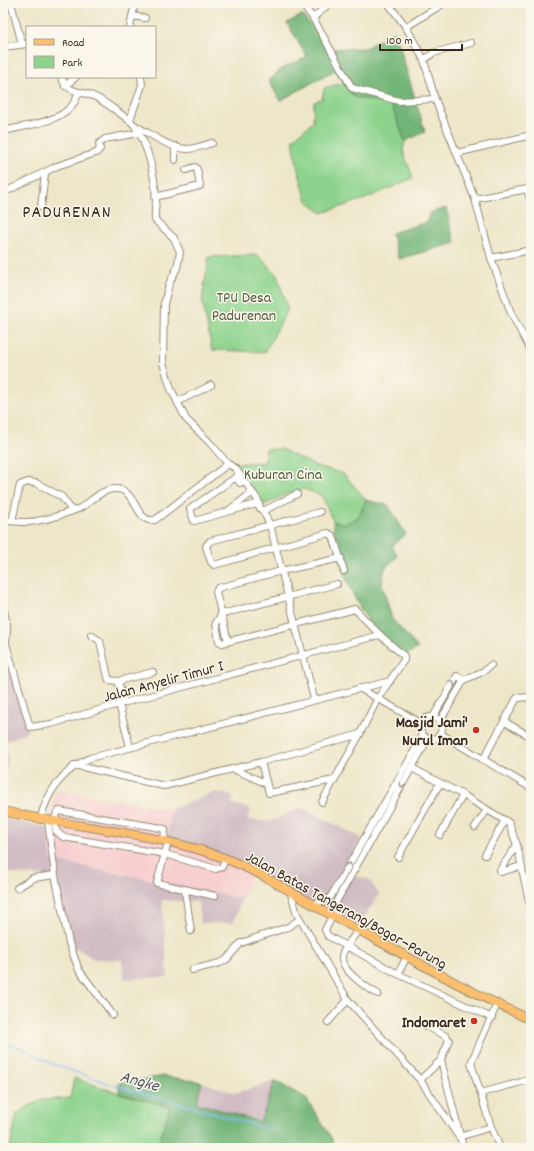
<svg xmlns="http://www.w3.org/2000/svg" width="534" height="1151" font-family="Dekko,sans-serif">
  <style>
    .built { fill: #f7cfd0 }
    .industrial { fill: #d2bdc5 }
    .green { fill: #8dd38d; stroke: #647e56 }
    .forest { fill: #72b578; stroke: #56704b }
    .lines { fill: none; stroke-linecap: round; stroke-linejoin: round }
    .stream { stroke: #88baf5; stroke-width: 1.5 }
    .minor-casing { stroke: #948873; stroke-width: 8 }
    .major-casing { stroke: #948873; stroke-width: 10 }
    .minor { stroke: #fff; stroke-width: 6 }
    .major { stroke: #fbbe6e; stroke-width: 8 }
    .oneway { stroke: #a79f9a }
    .poi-dot { fill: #c8321e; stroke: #fbf7ec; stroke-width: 1.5 }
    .labels { text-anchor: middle; stroke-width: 3; stroke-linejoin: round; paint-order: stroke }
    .park-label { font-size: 16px; fill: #545d3f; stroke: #fbf7ec }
    .street-label { font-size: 16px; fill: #3b2a1e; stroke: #fbf7ec }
    .poi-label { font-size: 16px; font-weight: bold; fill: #3b2a1e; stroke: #fbf7ec; text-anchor: end }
    .water-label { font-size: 17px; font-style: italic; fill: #52555e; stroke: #fbf7ec }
    .quarter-label { font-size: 18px; letter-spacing: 1px; fill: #3b2a1e; stroke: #fbf7ec }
  </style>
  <rect width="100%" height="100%" fill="#fbf7ec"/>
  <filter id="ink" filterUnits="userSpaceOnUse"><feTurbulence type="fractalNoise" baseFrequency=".025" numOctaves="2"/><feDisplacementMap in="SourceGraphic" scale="8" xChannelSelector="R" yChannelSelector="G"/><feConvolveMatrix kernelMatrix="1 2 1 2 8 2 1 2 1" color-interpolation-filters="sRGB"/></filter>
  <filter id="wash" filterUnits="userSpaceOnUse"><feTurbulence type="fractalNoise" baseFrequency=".012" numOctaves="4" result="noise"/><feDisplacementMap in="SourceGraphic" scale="16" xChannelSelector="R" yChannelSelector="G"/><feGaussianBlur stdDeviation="0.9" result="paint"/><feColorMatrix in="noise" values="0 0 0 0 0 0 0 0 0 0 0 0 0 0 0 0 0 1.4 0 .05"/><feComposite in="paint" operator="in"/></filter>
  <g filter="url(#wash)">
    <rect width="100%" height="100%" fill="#ede6c8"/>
    <!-- built -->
    <polygon class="built" points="55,790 172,809 166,842 252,871 242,898 51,860 48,828"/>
    <!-- industrial -->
    <g class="industrial">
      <polygon points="3,651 5,651 28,731 5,742 8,762 3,779"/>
      <polygon points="216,792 233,796 232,804 251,809 247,820 272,821 301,807 361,838 341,874 369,879 379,894 358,927 252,871 166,842 172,809"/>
      <polygon points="3,818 48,828 51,860 242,898 233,923 200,923 198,902 162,900 168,977 124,979 122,960 94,959 70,944 56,877 23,875 3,872"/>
      <polygon points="275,1081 260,1122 196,1103 202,1082 235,1093"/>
    </g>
    <!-- green -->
    <g class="green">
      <polygon points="343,83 354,97 391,104 405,141 403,151 413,178 365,199 322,213 307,201 297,166 293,139 313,122 314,102 322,99 324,88"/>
      <polygon points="258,255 277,275 288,309 265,352 212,350 202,300 209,257"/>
      <polygon points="266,449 281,449 316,466 344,474 366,500 359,516 345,524 333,521 322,496 304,489 286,494 260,507 228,464 265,462"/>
      <polygon points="74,1078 119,1093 170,1107 157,1148 10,1148 17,1113 41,1100 70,1098"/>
    </g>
    <!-- forest -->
    <g class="forest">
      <polygon points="302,15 333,49 365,48 395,31 425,132 405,141 391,104 354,97 335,70 280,101 269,81 281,69 307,57 287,23"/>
      <polygon points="446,208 455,243 399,259 391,233 427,222 429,213"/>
      <path d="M366,500L388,505L406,534L392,546L398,556L385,568L382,584L392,619L418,648L405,656C395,646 380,636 371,624C349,595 336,557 333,521L345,524L359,516Z"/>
      <polygon points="164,1076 202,1082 197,1103 260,1122 275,1081 306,1098 332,1139 333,1148 157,1148 170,1107 119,1093 119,1083"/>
    </g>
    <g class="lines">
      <!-- stream -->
      <polyline class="stream" points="3,1043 19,1047 55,1065 110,1084 273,1130"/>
    </g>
  </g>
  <g filter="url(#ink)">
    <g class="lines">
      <!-- minor casing -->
      <g class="minor-casing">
        <g id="minor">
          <polyline points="301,3 313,18 352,88 399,101 435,99 475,199 491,258 511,313 531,351"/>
          <polyline points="388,3 406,27 424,60 435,99"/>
          <polyline points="12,7 22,44"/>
          <polyline points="132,16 145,18"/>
          <polyline points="313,18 330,3"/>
          <polyline points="130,27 135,3"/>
          <polyline points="406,27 444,3"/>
          <polyline points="3,47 27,44"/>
          <polyline points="424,60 433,53 471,43"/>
          <path d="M61,77C68,94 79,90 93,96C98,97 133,122 135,126C148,145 155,176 156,199C156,206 154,213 155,220L174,238L180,252L177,268L169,284L164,304L163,363L171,389L186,419L210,443L228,464L235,468L258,500L260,508"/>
          <polyline points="65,86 76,77"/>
          <polyline points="130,120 142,85 141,77"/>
          <path d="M136,126C152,135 169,148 187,149C195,149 204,145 212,143"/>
          <path d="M3,131C27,125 72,122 78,93"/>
          <polyline points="457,153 531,135"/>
          <polyline points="175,160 175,146"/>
          <polyline points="3,193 57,166 96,153 100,149 99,144 105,139 139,133"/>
          <polyline points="155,197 200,186 197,169 195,167 186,170"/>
          <polyline points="475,199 527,189 531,202"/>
          <polyline points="41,207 45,173"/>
          <polyline points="491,258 531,250"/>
          <polyline points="177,402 211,385"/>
          <polyline points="240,483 236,477 190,509 194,521 256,504"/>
          <polyline points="258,506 263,511 270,525 314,699"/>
          <polyline points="228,511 249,495"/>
          <polyline points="263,511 297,494"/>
          <polyline points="320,512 210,541 206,546 211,562 214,565 328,533 333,536 344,571"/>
          <path d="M3,521C11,521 19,522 28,522C45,521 62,515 78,509C91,503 101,488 116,489C137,489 135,524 155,520L228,464"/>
          <polyline points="12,521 20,485 28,482 36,483 62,497 72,511"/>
          <polyline points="3,606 7,625 6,644 30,727 51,724 119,704 380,635"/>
          <polyline points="91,635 100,641 108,677 109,680 118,681 124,703"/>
          <polyline points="228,641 216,592 218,588 281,571 341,558"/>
          <polyline points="464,680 484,671 491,665"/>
          <polyline points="118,681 153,672"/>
          <polyline points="359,688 421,723"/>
          <polyline points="119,704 130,747"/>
          <circle cx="431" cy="728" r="11"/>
          <polyline points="433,717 457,676 464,680 440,721"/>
          <polyline points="505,722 531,737"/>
          <polyline points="441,734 531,788"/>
          <polyline points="483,760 517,698 531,697"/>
          <polyline points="261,762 269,793 334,780"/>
          <polyline points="74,765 164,786 261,762 360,734"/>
          <polyline points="412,768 463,795 509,823 517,845 529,901"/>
          <polyline points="233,769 265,783"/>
          <polyline points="322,802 360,734 378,698 404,660 404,656 380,635 355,609 222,643 219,641 216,623 222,614 337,584"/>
          <path d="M40,820C47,792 63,770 90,758L390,681"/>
          <polyline points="48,821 55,875 69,943 79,970 113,1015"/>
          <polyline points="475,827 487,810"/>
          <polyline points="440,835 463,795"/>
          <path d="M164,840L165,829L156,827L59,811C53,816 55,825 56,831L63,837L165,854L216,869L222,867L225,859"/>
          <polyline points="168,842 157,883 215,896"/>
          <polyline points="517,845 500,870 501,872 521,866"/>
          <polyline points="485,855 505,820"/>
          <polyline points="398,857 440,783"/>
          <polyline points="17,888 33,878 55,875"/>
          <polyline points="290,890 297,914 348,1000 420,1080 459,1137 491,1127"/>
          <polyline points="185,891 191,931"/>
          <polyline points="314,904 330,898 423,736"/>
          <polyline points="333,915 325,930 328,936 398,974 492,1018"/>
          <polyline points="337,918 336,902 428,739"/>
          <path d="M359,929C354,937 344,947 342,956C339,969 368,989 378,994"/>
          <polyline points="192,970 220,963 226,960 241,943 288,927 300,919"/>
          <polyline points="398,974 406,958"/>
          <polyline points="497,1004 471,1063 491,1127 500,1148"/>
          <polyline points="328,1022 348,1000"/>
          <polyline points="441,1060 463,1148"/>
          <polyline points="420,1080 441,1060 449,1040 446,1036 426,1026"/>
          <polyline points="481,1093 525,1081 531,1082"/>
        </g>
      </g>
      <!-- major casing -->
      <g class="major-casing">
        <path id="major" d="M3,811C76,828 153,832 224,858C263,873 297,896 333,916C399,952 463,989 531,1020"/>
      </g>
      <!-- minor -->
      <use href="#minor" class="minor"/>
      <!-- major -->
      <use href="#major" class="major"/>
    </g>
    <!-- one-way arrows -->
    <defs><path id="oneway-chevron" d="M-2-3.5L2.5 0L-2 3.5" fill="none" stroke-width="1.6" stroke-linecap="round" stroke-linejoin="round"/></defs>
    <g class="oneway">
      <use href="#oneway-chevron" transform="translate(452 683) rotate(-60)"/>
      <use href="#oneway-chevron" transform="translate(402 785) rotate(119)"/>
      <use href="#oneway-chevron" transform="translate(349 865) rotate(-60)"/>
    </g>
  </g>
  <!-- markers -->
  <g class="poi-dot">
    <circle cx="476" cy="730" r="4"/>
    <circle cx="474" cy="1021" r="4"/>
  </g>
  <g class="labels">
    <!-- park labels -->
    <g class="park-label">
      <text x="244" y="302">TPU Desa<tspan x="244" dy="18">Padurenan</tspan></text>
      <text x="283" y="479">Kuburan Cina</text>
    </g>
    <!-- street labels -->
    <g class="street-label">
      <text transform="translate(163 680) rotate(-15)" y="6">Jalan Anyelir Timur I</text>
      <text transform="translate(347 909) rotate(29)" y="6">Jalan Batas Tangerang/Bogor–Parung</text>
    </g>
    <!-- poi labels -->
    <g class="poi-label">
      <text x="468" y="727">Masjid Jami'<tspan x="468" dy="18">Nurul Iman</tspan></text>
      <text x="466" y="1027">Indomaret</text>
    </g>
    <!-- water labels -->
    <g class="water-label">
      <text transform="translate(140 1080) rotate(16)" y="6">Angke</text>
    </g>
    <!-- quarter labels -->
    <g class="quarter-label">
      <text x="67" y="217">PADURENAN</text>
    </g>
  </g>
  <!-- margin -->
  <rect width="534" height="1151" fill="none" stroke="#fbf7ec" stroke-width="16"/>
  <!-- legend -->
  <rect x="26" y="26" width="130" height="52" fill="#fbf7ec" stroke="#aea59a"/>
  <rect x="34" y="39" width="20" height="6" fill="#fbbe6e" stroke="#aea59a"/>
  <text x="62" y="46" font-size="12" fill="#3b2a1e">Road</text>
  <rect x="34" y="56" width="20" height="12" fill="#8dd38d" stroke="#aea59a"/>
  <text x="62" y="66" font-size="12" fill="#3b2a1e">Park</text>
  <!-- scale -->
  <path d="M380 44v6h82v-6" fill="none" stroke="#3b2a1e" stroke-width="2"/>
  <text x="386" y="44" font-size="12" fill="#3b2a1e" stroke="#fbf7ec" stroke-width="3" paint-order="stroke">100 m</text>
</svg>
